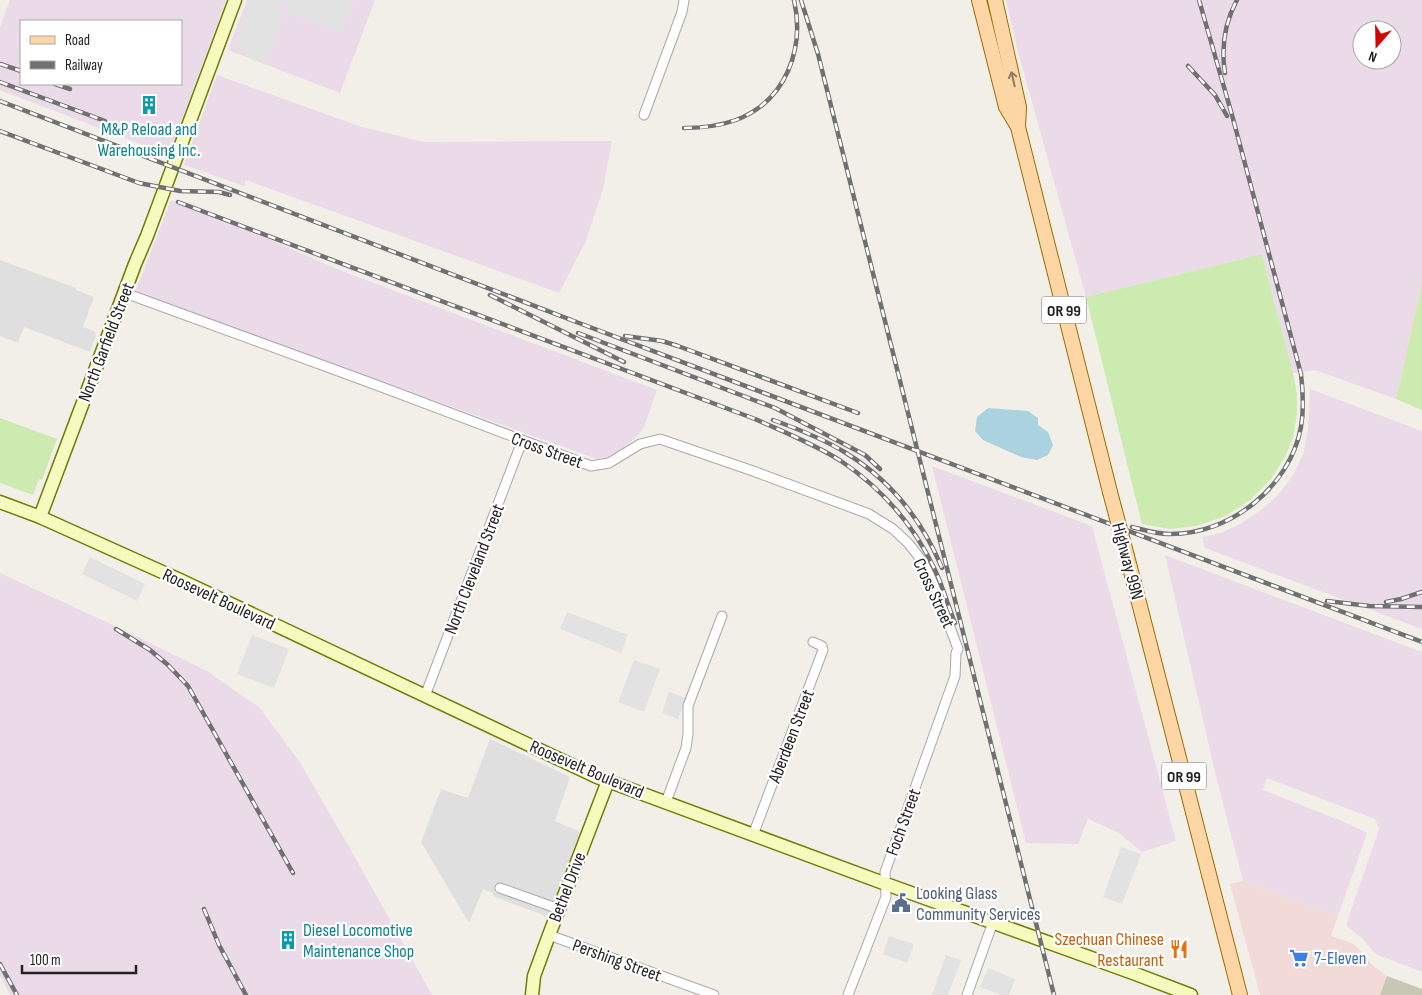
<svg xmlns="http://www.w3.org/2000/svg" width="1422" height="995" font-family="'Sofia Sans Condensed',sans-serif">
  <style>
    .residential { fill: #e0dfdf }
    .commercial { fill: #f2dad9 }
    .industrial { fill: #ebdbe8; fill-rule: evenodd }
    .construction { fill: #c7c7b4 }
    .grass { fill: #cdebb0 }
    .parking { fill: #e2e2e2 }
    .water { fill: #aad3df }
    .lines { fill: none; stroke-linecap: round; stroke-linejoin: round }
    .street-casing { stroke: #a9a9a9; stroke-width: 11 }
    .secondary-casing { stroke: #707d05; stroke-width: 15 }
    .primary-casing { stroke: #a06b00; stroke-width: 16 }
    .street { stroke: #fff; stroke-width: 9 }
    .secondary { stroke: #f7fabf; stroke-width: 12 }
    .primary { stroke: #fcd6a4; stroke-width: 14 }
    .rail-casing { stroke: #707070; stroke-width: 4.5 }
    .rail { stroke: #fff; stroke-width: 2.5; stroke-dasharray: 8; stroke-linecap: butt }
    .primary-bridge-casing { stroke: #a06b00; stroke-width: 16; stroke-linecap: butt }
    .primary-bridge { stroke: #fcd6a4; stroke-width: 14 }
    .oneway { stroke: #8f7c63 }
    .labels { text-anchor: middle; stroke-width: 4.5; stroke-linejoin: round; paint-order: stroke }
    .shield { fill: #fff; stroke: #646464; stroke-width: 1 }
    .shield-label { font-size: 16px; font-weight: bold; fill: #222 }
    .culture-label { font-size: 18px; fill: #0d838f; stroke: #fff }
    .street-label { font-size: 18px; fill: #222; stroke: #fff }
    .service-label { font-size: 18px; fill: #4e5e75; stroke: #fff; text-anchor: start }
    .food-label { font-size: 18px; fill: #c56008; stroke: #fff; text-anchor: end }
    .shop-label { font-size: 18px; fill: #366cbe; stroke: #fff; text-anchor: start }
  </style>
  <rect width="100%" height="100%" fill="#f2efe9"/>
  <!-- residential -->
  <g class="residential">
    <polygon points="0,260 76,288 76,290 94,297 83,327 94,331 96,335 90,352 24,327 18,343 0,336"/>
    <polygon points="490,739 570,777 555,821 580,832 548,917 493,896 493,893 483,889 469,923 421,842 441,789 468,798"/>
  </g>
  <!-- commercial -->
  <polygon class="commercial" points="1243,881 1338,916 1331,936 1352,943 1358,948 1372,965 1387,976 1380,995 1260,995 1230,884"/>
  <!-- industrial -->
  <g class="industrial">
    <path d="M10,0H226L169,155L0,90V27ZM21,21H181V84H21Z"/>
    <polygon points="247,0 375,0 340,93 228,50"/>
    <path d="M1006,0H1422V283L1396,399L1315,370L1293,373L1262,254L1086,297L1017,48ZM1362,30H1392V60H1362Z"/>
    <polygon points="217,75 362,127 424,142 612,141 603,189 585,243 559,293 246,180 244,186 184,165"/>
    <polygon points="171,200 235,224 337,269 657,390 644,427 639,434 618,453 606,458 597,459 139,294 136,290"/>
    <polygon points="1310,389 1422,431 1422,629 1205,548 1202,537 1221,533 1240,524 1260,511 1279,494 1293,475 1303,455 1308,430"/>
    <polygon points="932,466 1092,526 1176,841 1142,852 1119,833 1088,819 1078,844 1026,843"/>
    <polygon points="1165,555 1422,652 1422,972 1376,954 1361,937 1347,927 1347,922 1379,829 1375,819 1267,778 1263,790 1349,824 1367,833 1338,916 1243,881 1215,772"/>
    <polygon points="0,573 115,626 207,671 259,707 299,761 352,852 432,995 10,995 0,976"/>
  </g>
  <!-- construction -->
  <polygon class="construction" points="1387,976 1422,989 1422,995 1380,995"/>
  <!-- grass -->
  <g class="grass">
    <polygon points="1262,254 1293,373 1297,394 1297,415 1293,438 1285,457 1271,479 1250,500 1226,516 1196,526 1170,529 1142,524 1086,297"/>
    <polygon points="1422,283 1422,410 1396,399"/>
    <polygon points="0,418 57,439 42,480 39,479 33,495 0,483"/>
  </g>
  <!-- parking -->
  <g class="parking">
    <polygon points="250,0 257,3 258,0 354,0 342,33 287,13 289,7 281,4 279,10 285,12 266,65 254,60 234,46"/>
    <polygon points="90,557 145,584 137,601 82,574"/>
    <polygon points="567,612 628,635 621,653 560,629"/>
    <polygon points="252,635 289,649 274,688 237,674"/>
    <polygon points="634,660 660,669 644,712 618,702"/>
    <polygon points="669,692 686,698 678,719 662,713"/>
    <polygon points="1121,847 1141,854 1122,904 1103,897"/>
    <polygon points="889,936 914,944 907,963 883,954"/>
    <polygon points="946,955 961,960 948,995 932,995"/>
    <polygon points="988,968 1015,979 1009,995 1001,995 980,987"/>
  </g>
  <!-- water -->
  <polygon class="water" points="988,408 1028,411 1038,418 1038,425 1048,432 1053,445 1048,455 1037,460 1021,457 983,440 975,431 977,417"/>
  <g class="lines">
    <!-- street casing -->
    <g class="street-casing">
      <g id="street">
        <polyline points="644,115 682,12 684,0"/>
        <polyline points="125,293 371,383 591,466 609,463 640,444 660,439 753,471 869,514 893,529 908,543 923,562 937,592 958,649 956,653 955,676 885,872 886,897 848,995"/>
        <polyline points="425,696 522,441"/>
        <polyline points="666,802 686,748 688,734 688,706 722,616"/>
        <polyline points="753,835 823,650 822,646 813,642"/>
        <polyline points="500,888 559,909"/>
        <polyline points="549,935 714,995"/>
        <polyline points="967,995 993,922"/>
      </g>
    </g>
    <!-- secondary casing -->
    <g class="secondary-casing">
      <g id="secondary">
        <polyline points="0,502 40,517 180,580 597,777 886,884 1133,973 1191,995"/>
        <polyline points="40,517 135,264 147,236 235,0"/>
        <polyline points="532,995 534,976 549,935 608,781"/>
      </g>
    </g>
    <!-- primary casing -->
    <g class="primary-casing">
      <g id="primary">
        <polyline points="979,0 1006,107 1018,127 1110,492"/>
        <polyline points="995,0 1019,107 1018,127"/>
        <polyline points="1127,556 1240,995"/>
      </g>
    </g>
    <!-- street -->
    <use href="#street" class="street"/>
    <!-- secondary -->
    <use href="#secondary" class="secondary"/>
    <!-- primary -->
    <use href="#primary" class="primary"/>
    <!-- rail casing -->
    <g class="rail-casing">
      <g id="rail">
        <polyline points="801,0 818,54 1054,995"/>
        <polyline points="0,64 21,71"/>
        <polyline points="1188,66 1215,95 1227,116"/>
        <path d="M1225,73C1221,48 1225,22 1237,0"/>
        <polyline points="0,82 105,121"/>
        <polyline points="55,84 70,89"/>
        <polyline points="0,101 579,323 1422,642"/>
        <path d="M684,128C702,128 719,126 736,120C786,101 805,49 794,0"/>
        <polyline points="0,131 139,183 180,191 219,192 230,195"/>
        <path d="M178,202L755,419C784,432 814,444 841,461C881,488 914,525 935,570C943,587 948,606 955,623"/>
        <polyline points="490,295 624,362"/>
        <polyline points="578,333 775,408 865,455 880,469"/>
        <polyline points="625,336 662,341 678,346 858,413"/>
        <path d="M773,420C798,429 824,439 846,453C890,480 922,520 942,568"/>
        <path d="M1132,527C1144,530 1157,534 1169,534C1230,535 1290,487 1301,427C1304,409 1303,391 1301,374L1232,115L1199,0"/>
        <polyline points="1327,601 1369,606 1422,607"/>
        <polyline points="1386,602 1401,599 1422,592"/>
        <polyline points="116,629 150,650 168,665 188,686 293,873"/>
        <polyline points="204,909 219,945 246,995"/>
        <polyline points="0,964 17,995"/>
      </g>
    </g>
    <!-- rail -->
    <use href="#rail" class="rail"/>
    <!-- primary-bridge casing -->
    <g class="primary-bridge-casing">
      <polyline id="primary-bridge" points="1110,492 1127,556"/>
    </g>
    <!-- primary-bridge -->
    <use href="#primary-bridge" class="primary-bridge"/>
  </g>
  <!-- one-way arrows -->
  <defs><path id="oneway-shaft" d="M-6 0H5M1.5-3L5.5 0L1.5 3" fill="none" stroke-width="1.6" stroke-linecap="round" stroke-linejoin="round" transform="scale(1.25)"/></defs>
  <use class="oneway" href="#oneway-shaft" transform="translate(1013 79) rotate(-103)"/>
  <!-- icons -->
  <defs>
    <g id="building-bare" transform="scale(1.5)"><path d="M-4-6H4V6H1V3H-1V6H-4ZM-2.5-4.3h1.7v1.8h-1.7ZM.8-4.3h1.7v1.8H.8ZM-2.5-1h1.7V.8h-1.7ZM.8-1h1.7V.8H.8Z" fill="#0f9aa8" stroke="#fff" stroke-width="2.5" paint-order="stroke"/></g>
    <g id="civic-bare" transform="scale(1.5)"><path d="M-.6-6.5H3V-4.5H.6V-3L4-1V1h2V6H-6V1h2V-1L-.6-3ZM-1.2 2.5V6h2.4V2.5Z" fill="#5c6f8a" stroke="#fff" stroke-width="2.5" paint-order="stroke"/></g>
    <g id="restaurant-bare" transform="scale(1.5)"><path d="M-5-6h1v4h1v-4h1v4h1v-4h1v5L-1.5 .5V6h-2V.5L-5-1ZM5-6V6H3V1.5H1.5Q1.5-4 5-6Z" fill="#e8710a" stroke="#fff" stroke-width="2.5" paint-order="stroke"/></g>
    <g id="supermarket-bare" transform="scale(1.5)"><path d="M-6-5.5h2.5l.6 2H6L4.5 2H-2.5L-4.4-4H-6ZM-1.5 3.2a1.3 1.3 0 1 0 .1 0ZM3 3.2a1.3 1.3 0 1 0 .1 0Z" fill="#3f7fe0" stroke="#fff" stroke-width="2.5" paint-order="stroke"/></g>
  </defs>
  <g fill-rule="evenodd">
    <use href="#building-bare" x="149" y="105"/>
    <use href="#civic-bare" x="901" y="903"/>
    <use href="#building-bare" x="288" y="940"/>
    <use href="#restaurant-bare" x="1179" y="949"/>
    <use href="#supermarket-bare" x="1299" y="958"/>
  </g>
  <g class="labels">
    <!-- shield labels -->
    <g class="shield">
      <rect x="1041.5" y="296.5" width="45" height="27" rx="4"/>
      <rect x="1161.5" y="762.5" width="45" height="27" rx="4"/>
    </g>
    <g class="shield-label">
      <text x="1064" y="316">OR 99</text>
      <text x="1184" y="782">OR 99</text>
    </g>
    <!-- culture labels -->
    <g class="culture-label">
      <text x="149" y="135">M&amp;P Reload and<tspan x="149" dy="21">Warehousing Inc.</tspan></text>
      <text x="303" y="936" text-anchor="start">Diesel Locomotive<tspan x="303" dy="21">Maintenance Shop</tspan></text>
    </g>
    <!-- street labels -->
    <g class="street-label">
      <text transform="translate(106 342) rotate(-69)" y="6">North Garfield Street</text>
      <text transform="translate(547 450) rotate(20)" y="6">Cross Street</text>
      <text transform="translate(1128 561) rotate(75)" y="6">Highway 99N</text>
      <text transform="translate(474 569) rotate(-69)" y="6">North Cleveland Street</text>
      <text transform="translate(934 593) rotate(65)" y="6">Cross Street</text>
      <text transform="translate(219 599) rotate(25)" y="6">Roosevelt Boulevard</text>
      <text transform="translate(791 736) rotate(-69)" y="6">Aberdeen Street</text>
      <text transform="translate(587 769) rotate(23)" y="6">Roosevelt Boulevard</text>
      <text transform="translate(903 822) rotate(-70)" y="6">Foch Street</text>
      <text transform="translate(567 887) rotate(-69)" y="6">Bethel Drive</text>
      <text transform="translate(617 960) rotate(20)" y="6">Pershing Street</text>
    </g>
    <!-- service labels -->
    <g class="service-label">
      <text x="916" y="899">Looking Glass<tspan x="916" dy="21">Community Services</tspan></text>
    </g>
    <!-- food labels -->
    <g class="food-label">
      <text x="1164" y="945">Szechuan Chinese<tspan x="1164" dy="21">Restaurant</tspan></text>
    </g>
    <!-- shop labels -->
    <g class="shop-label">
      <text x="1314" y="964">7-Eleven</text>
    </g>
  </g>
  <!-- legend -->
  <rect x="20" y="20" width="162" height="65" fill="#ffffff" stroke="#a7a7a7"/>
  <rect x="30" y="36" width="25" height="8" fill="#fcd6a4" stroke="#a7a7a7"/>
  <text x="65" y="45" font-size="15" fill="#222222">Road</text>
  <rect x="30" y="61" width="25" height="8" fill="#707070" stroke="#a7a7a7"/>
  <text x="65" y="70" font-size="15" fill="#222222">Railway</text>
  <!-- north arrow -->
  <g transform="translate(1377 45) rotate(200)"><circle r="24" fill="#ffffff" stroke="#a7a7a7"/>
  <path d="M0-4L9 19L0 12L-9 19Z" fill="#d40000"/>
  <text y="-8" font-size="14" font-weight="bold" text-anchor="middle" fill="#222222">N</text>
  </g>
  <!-- scale -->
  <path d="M22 965v8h114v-8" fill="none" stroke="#222222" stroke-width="2.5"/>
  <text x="30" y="965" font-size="15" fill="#222222" stroke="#ffffff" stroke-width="4" paint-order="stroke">100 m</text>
</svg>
